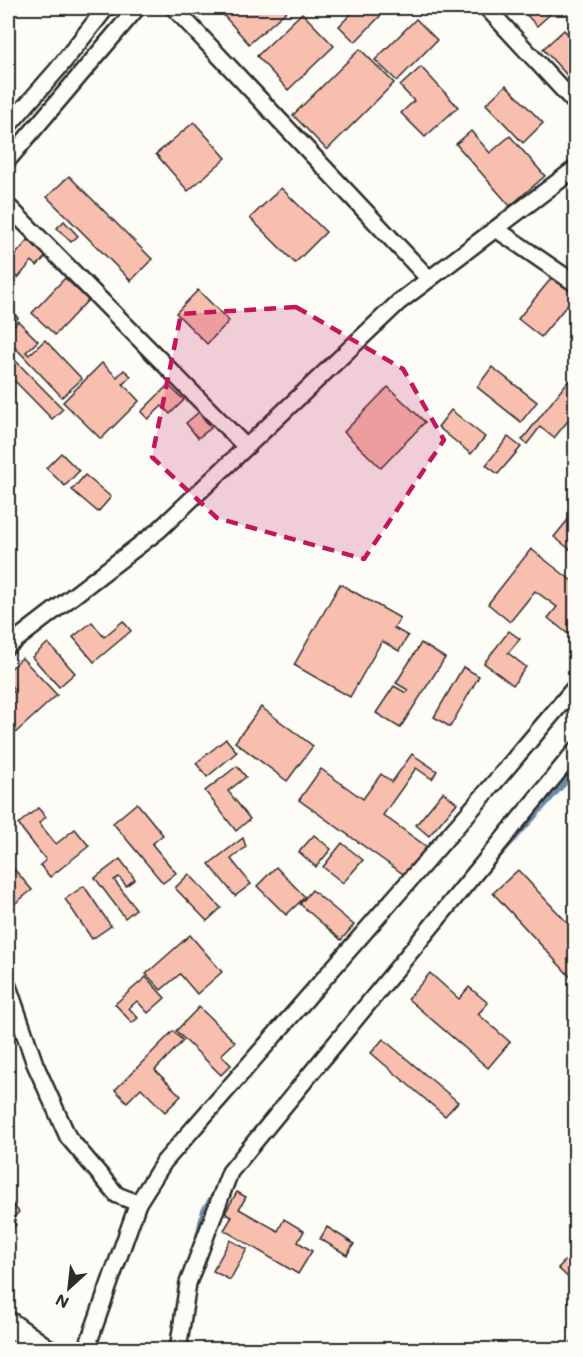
<svg xmlns="http://www.w3.org/2000/svg" width="583" height="1357" font-family="Mali,sans-serif">
  <style>
    .lines { fill: none; stroke-linecap: round; stroke-linejoin: round }
    .stream { stroke: #6e8aa4; stroke-width: 6 }
    .building { fill: #f8bfaf; stroke: #2b2b2b; stroke-width: 1.5 }
    .street-casing { stroke: #2b2b2b; stroke-width: 20 }
    .secondary-casing { stroke: #2b2b2b; stroke-width: 27 }
    .street { stroke: #fdfcf7; stroke-width: 15 }
    .secondary { stroke: #fdfcf7; stroke-width: 22 }
    .marked { fill: #c2185b; fill-opacity: 0.2; stroke: #c2185b; stroke-width: 4.5; stroke-dasharray: 12 8; stroke-linejoin: round }
  </style>
  <rect width="100%" height="100%" fill="#fdfcf7"/>
  <filter id="ink" filterUnits="userSpaceOnUse"><feTurbulence type="fractalNoise" baseFrequency=".0167" numOctaves="2"/><feDisplacementMap in="SourceGraphic" scale="12" xChannelSelector="R" yChannelSelector="G"/><feConvolveMatrix kernelMatrix="1 2 1 2 8 2 1 2 1" color-interpolation-filters="sRGB"/></filter>
  <g filter="url(#ink)">
    <g class="lines">
      <!-- stream -->
      <g class="stream">
        <polyline points="494,861 576,770"/>
        <polyline points="197,1241 204,1210 216,1192"/>
      </g>
    </g>
    <!-- building -->
    <g class="building">
      <polygon points="221,8 290,8 249,44 219,10"/>
      <polygon points="357,8 388,8 355,42 339,26"/>
      <polygon points="520,8 555,8 556,9 537,26"/>
      <polygon points="302,13 334,46 288,90 257,56"/>
      <polygon points="416,19 437,40 397,81 375,60"/>
      <polygon points="564,30 576,43 576,85 543,49"/>
      <polygon points="360,49 394,83 327,150 293,115"/>
      <polygon points="421,67 458,107 425,137 401,113 414,101 400,86"/>
      <polygon points="506,85 543,123 523,143 486,104"/>
      <polygon points="194,122 226,158 188,191 156,154"/>
      <polygon points="471,131 490,153 510,136 545,176 510,206 456,144"/>
      <polygon points="69,176 152,259 131,281 47,197"/>
      <polygon points="281,188 326,232 295,263 250,218"/>
      <polygon points="64,221 78,236 71,242 57,228"/>
      <polygon points="30,238 48,254 37,266 32,261 18,278 8,269 8,263"/>
      <polygon points="554,275 576,294 541,337 518,319"/>
      <polygon points="65,278 88,300 55,335 32,313"/>
      <polygon points="198,290 229,321 207,344 176,313"/>
      <polygon points="8,307 18,318 8,327"/>
      <polygon points="18,321 38,341 26,352 29,355 45,340 82,379 62,397 8,340 8,332"/>
      <polygon points="8,353 63,409 52,419 8,374"/>
      <polygon points="102,363 117,377 124,370 131,376 123,384 139,401 101,439 63,402"/>
      <polygon points="492,367 537,402 521,422 477,387"/>
      <polygon points="569,380 576,385 576,411 554,438 540,427 527,444 522,440"/>
      <polygon points="168,385 184,400 170,414 162,406 148,419 141,412"/>
      <polygon points="8,386 14,393 8,398"/>
      <polygon points="388,387 425,422 381,468 344,432"/>
      <polygon points="451,410 485,437 471,454 438,427"/>
      <polygon points="199,412 211,428 198,438 186,423"/>
      <polygon points="508,437 521,447 498,474 486,465"/>
      <polygon points="61,453 79,471 65,486 46,468"/>
      <polygon points="85,475 111,497 98,512 72,490"/>
      <polygon points="576,510 576,554 554,537"/>
      <polygon points="531,549 576,584 576,625 568,634 548,618 557,607 535,591 510,622 488,604"/>
      <polygon points="340,584 400,618 394,628 408,636 399,651 382,641 350,697 294,665"/>
      <polygon points="123,621 131,631 94,662 73,637 92,622 104,637"/>
      <polygon points="509,631 520,639 508,653 526,667 513,685 484,663"/>
      <polygon points="48,643 75,673 59,687 32,657"/>
      <polygon points="421,643 445,658 400,728 376,713 394,686 406,693 408,690 396,683"/>
      <polygon points="22,658 57,695 12,736 8,731 8,697 15,690 8,683 8,671"/>
      <polygon points="463,667 479,676 450,727 434,717"/>
      <polygon points="261,707 313,746 287,781 235,742"/>
      <polygon points="226,739 237,752 207,777 196,763"/>
      <polygon points="412,754 437,771 432,779 416,768 383,815 427,847 406,876 299,800 321,769 363,799 381,774 392,782"/>
      <polygon points="237,766 246,777 228,791 250,819 236,831 205,791"/>
      <polygon points="443,792 457,803 429,836 416,825"/>
      <polygon points="137,803 163,835 152,844 176,873 163,883 113,823"/>
      <polygon points="38,808 46,817 39,823 56,844 75,829 89,846 50,877 40,865 46,860 18,824"/>
      <polygon points="314,835 331,849 316,867 299,852"/>
      <polygon points="243,838 246,847 231,859 251,884 235,896 209,864"/>
      <polygon points="342,843 363,860 343,883 323,867"/>
      <polygon points="120,859 135,879 126,886 119,877 114,880 136,909 125,918 95,878"/>
      <polygon points="8,862 32,890 12,906 8,901"/>
      <polygon points="276,867 305,897 286,915 257,886"/>
      <polygon points="518,870 576,932 576,983 493,893"/>
      <polygon points="189,874 221,908 207,921 175,888"/>
      <polygon points="84,886 111,926 92,939 65,899"/>
      <polygon points="312,890 354,925 341,940 300,904"/>
      <polygon points="190,935 222,972 197,994 180,974 161,990 146,974"/>
      <polygon points="430,973 459,999 469,987 488,1003 478,1014 510,1042 488,1068 408,999"/>
      <polygon points="146,977 165,998 148,1013 137,1001 129,1008 138,1018 132,1023 115,1004"/>
      <polygon points="199,1007 235,1042 221,1055 231,1065 221,1075 176,1031"/>
      <polygon points="173,1031 183,1041 155,1070 181,1096 165,1112 141,1088 127,1102 115,1090"/>
      <polygon points="383,1039 458,1102 445,1116 371,1053"/>
      <polygon points="237,1192 246,1197 239,1209 278,1231 284,1219 304,1231 298,1242 312,1251 298,1274 224,1230 232,1217 225,1213"/>
      <polygon points="8,1198 19,1212 11,1220 16,1225 8,1232"/>
      <polygon points="327,1227 354,1244 347,1255 320,1239"/>
      <polygon points="230,1240 247,1249 230,1280 213,1271"/>
      <polygon points="576,1250 576,1285 558,1268"/>
      <polygon points="576,1335 576,1347 570,1344"/>
    </g>
    <g class="lines">
      <!-- street casing -->
      <g class="street-casing">
        <g id="street">
          <polyline points="174,8 429,279"/>
          <polyline points="487,8 576,104"/>
          <polyline points="8,126 57,70 106,8"/>
          <polyline points="8,160 137,8"/>
          <polyline points="8,206 246,447"/>
          <polyline points="496,229 576,284"/>
          <polyline points="8,646 159,530 399,302 576,168"/>
          <polyline points="8,986 35,1064 68,1137 117,1195 138,1203"/>
          <polyline points="86,1350 138,1203 164,1162 484,795 576,686"/>
          <polyline points="178,1350 188,1283 230,1172 576,750"/>
        </g>
      </g>
      <!-- secondary casing -->
      <g class="secondary-casing">
        <polyline id="secondary" points="8,1323 46,1350"/>
      </g>
      <!-- street -->
      <use href="#street" class="street"/>
      <!-- secondary -->
      <use href="#secondary" class="secondary"/>
    </g>
  </g>
  <!-- marked area -->
  <path class="marked" d="M296,307L403,369L444,440L364,559L217,518L152,457L181,314Z"/>
  <!-- margin -->
  <rect width="583" height="1357" fill="none" stroke="#fdfcf7" stroke-width="30"/>
  <rect x="15" y="15" width="553" height="1327" fill="none" stroke="#2b2b2b" stroke-width="2" filter="url(#ink)"/>
  <!-- north arrow -->
  <g transform="translate(69 1288) rotate(207)" stroke="#fdfcf7" stroke-width="4.5" paint-order="stroke">
  <path d="M0-4.5L10 22L0 15L-10 22Z" fill="#2b2b2b"/>
  <text y="-9" font-size="16" font-weight="bold" text-anchor="middle" fill="#2b2b2b">N</text>
  </g>
</svg>
